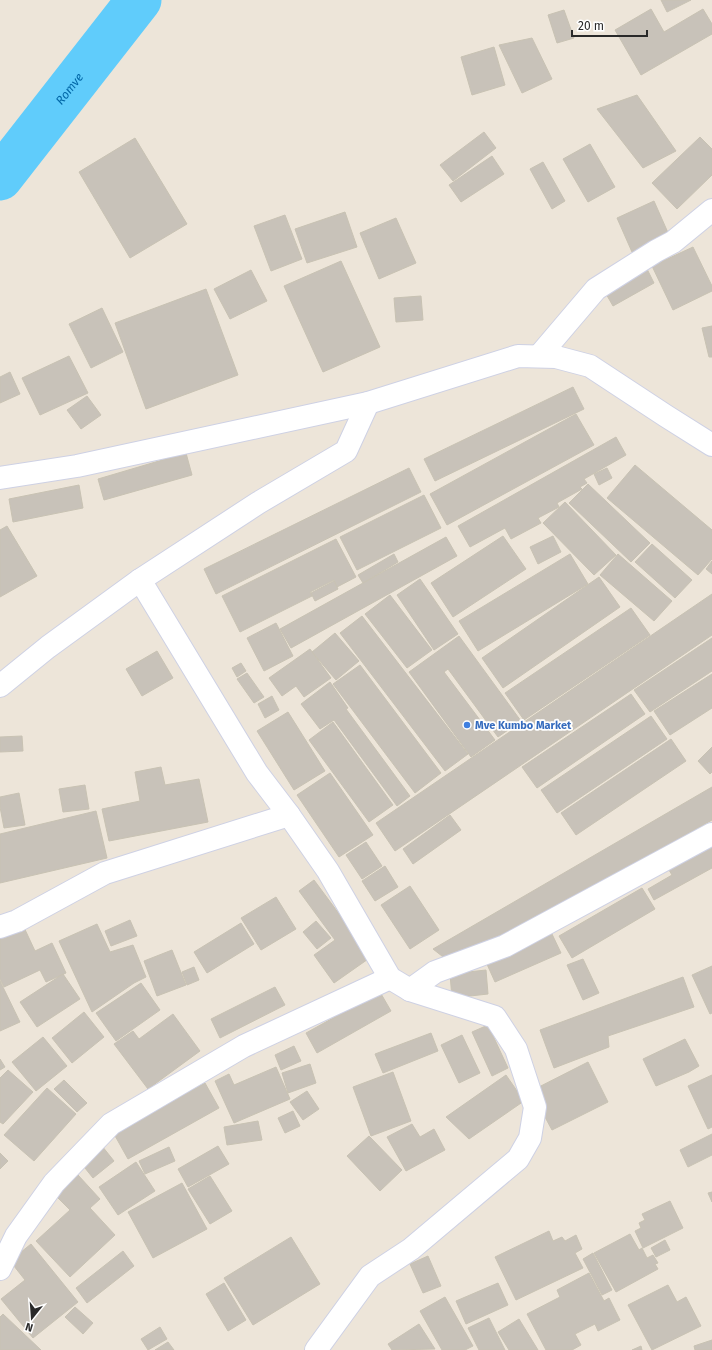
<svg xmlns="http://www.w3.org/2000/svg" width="712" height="1350" font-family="'Fira Sans',sans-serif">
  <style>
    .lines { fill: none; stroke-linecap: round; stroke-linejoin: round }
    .river { stroke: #60ccfb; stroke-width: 45 }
    .building { fill: #c8c2b9; stroke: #c8c2b3 }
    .street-casing { stroke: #ced1e4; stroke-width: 24 }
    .secondary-casing { stroke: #ced1e4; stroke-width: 24 }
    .street { stroke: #fff; stroke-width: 22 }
    .secondary { stroke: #fff; stroke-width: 22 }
    .shop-dot { fill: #3f7fe0; stroke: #fff; stroke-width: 1.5 }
    .labels { text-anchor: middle; stroke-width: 3.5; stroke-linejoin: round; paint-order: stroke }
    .shop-label { font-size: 11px; font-weight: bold; fill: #366cbe; stroke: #fff; text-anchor: start }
    .water-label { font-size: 12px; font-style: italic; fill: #0066a6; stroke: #fff }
  </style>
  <rect width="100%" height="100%" fill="#ede5d9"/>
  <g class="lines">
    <!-- river -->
    <path class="river" id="s1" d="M0,178L139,0"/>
  </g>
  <!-- building -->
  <g class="building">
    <polygon points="661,0 691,0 667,12"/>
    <polygon points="651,9 664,32 703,9 712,24 712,34 641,75 615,30"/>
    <polygon points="564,10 574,38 557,43 548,15"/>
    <polygon points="532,38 552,79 522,93 499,45"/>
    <polygon points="494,47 505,85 472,95 461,57"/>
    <polygon points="637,95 676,151 643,168 597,109"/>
    <polygon points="484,132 496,148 453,181 440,165"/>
    <polygon points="700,137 712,149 712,175 677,209 652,183"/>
    <polygon points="135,138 187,224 130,258 79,172"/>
    <polygon points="590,144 615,187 588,202 563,159"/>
    <polygon points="492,156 504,174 461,202 449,185"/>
    <polygon points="543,162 565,201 552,209 530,169"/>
    <polygon points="654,201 669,235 632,252 617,218"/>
    <polygon points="345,212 357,247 307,263 295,229"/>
    <polygon points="285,215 302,259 271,271 254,226"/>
    <polygon points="396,218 416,263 379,279 360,233"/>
    <polygon points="693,247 712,286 712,291 673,310 652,266"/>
    <polygon points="341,261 380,347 323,372 284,286"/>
    <polygon points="647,269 654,283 613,306 605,292"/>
    <polygon points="251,270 267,301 230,319 214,289"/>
    <polygon points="206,289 238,375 146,409 115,323"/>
    <polygon points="421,296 423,320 396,322 394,298"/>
    <polygon points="102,308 123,352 91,368 69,324"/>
    <polygon points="712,326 712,357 709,357 702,328"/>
    <polygon points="69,356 88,393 40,415 22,378"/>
    <polygon points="10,372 20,394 0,403 0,377"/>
    <polygon points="573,387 584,409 435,481 424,459"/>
    <polygon points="87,396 101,415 81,429 67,410"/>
    <polygon points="576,414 594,445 447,525 430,494"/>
    <polygon points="616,437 626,455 584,479 587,483 580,487 582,489 557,503 559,507 538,518 541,523 511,539 505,528 470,547 458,526"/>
    <polygon points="186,453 192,475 104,500 98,479"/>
    <polygon points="635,465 712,530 712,559 698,575 607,498"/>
    <polygon points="409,468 421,492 216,594 204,569"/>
    <polygon points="607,468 612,478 599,485 594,474"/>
    <polygon points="588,484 650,543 631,562 569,503"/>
    <polygon points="79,485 83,508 13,522 9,499"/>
    <polygon points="424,495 441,528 357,570 340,537"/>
    <polygon points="565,502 616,555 594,575 543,523"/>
    <polygon points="7,526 37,576 0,597 0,530"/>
    <polygon points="503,536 526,569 453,617 431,583"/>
    <polygon points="553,536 561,552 538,564 530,547"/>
    <polygon points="446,537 457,556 291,648 280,629"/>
    <polygon points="336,539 356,577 337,587 334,580 310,592 312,596 240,632 222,596"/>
    <polygon points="652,544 692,580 675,598 635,562"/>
    <polygon points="394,554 398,562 363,583 358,575"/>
    <polygon points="570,554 588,584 478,651 459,621"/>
    <polygon points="618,554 672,601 654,621 600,575"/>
    <polygon points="712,561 712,574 706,569"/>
    <polygon points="599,577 620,607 503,688 482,658"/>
    <polygon points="420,579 458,634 434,650 397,595"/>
    <polygon points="334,581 338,589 315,601 311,593"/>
    <polygon points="712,594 712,635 395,851 376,823"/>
    <polygon points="390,595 432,650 407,668 365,614"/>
    <polygon points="631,608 650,635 524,720 505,693"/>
    <polygon points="362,616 468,754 445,771 340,633"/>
    <polygon points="276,623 293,656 264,671 247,638"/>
    <polygon points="335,633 359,661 336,680 312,652"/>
    <polygon points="459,636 521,721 498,737 448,669 444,672 495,740 471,757 409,672"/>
    <polygon points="712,638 712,671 650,712 634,690"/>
    <polygon points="310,649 331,678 304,697 296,686 282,696 269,678"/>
    <polygon points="157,651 173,678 142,696 126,669"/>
    <polygon points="241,663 246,671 237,677 232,668"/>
    <polygon points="360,665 441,773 415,793 333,684"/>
    <polygon points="247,673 264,697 254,703 237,679"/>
    <polygon points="712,674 712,708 670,735 654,711"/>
    <polygon points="330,682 348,708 346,709 410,796 397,806 334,720 320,729 301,704"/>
    <polygon points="631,694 645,714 537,788 522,767"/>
    <polygon points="272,696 279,710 265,718 258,704"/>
    <polygon points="288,712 325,771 294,790 257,731"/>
    <polygon points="651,716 667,739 557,813 541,790"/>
    <polygon points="333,722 393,805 369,822 309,740"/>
    <polygon points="22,736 23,751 0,752 0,737"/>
    <polygon points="671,739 686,761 576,835 561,813"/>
    <polygon points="712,747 712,772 710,774 698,761"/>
    <polygon points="161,767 165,785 199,779 208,822 109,841 102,809 140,801 135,772"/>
    <polygon points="330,773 373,835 339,857 297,795"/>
    <polygon points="85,785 89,809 63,812 59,789"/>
    <polygon points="712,787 712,820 465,960 447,960 433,949"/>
    <polygon points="19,793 25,825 4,828 0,807 0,797"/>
    <polygon points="96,811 107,858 0,883 0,834"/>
    <polygon points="450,815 461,830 413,864 403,849"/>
    <polygon points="366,842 382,866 362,879 346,855"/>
    <polygon points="712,845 712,868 654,900 648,889 672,875 666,865"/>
    <polygon points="385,866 398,887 375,901 362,881"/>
    <polygon points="314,880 371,957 334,983 314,955 335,940 299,891"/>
    <polygon points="410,886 439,930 410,949 381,905"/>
    <polygon points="642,888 655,909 572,958 559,936"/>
    <polygon points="276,897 296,929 261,950 241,918"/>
    <polygon points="130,920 137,936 111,946 105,931"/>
    <polygon points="21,921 35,951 52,943 66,973 46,982 40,970 4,987 0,979 0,931"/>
    <polygon points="316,921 331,938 317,949 303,932"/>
    <polygon points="241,923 254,944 207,973 194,952"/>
    <polygon points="97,924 110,952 133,945 146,977 134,983 92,1012 59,941"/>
    <polygon points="551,932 561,953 495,982 486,962"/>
    <polygon points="172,950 186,985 157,996 144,961"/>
    <polygon points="583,959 599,993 583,1000 567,965"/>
    <polygon points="712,966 712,1013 710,1014 692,975"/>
    <polygon points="194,967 199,980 187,985 182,972"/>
    <polygon points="486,970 488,994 452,998 450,974"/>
    <polygon points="63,974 80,999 37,1027 20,1002"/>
    <polygon points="683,977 694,1007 608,1036 609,1047 554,1068 540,1030"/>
    <polygon points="0,981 20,1022 0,1031"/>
    <polygon points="141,983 160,1010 116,1041 96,1013"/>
    <polygon points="275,987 285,1005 220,1038 211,1019"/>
    <polygon points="380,992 391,1011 317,1053 306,1033"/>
    <polygon points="84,1012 104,1037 72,1063 52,1038"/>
    <polygon points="173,1014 200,1051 148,1089 114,1044 133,1031 139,1039"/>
    <polygon points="488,1025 508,1068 492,1076 472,1032"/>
    <polygon points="431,1033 438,1051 383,1073 375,1054"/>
    <polygon points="462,1035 480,1073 459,1083 441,1045"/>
    <polygon points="43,1037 67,1066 36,1091 12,1062"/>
    <polygon points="685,1039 699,1066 689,1072 656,1086 643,1059"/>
    <polygon points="294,1046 301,1061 281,1070 275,1055"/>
    <polygon points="0,1059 5,1067 0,1070"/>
    <polygon points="588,1062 608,1102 552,1130 531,1091"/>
    <polygon points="310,1064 316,1083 288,1093 282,1073"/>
    <polygon points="276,1067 290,1099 234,1123 215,1081 229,1074 234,1085"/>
    <polygon points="8,1070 33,1092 3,1124 0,1122 0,1078"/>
    <polygon points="393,1072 411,1121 371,1136 353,1087"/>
    <polygon points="506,1075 524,1101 469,1139 446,1117"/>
    <polygon points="712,1075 712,1127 708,1129 688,1086"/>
    <polygon points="64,1080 87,1103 77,1112 54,1089"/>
    <polygon points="205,1083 219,1108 128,1159 114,1134"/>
    <polygon points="47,1088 76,1114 34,1161 4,1135"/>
    <polygon points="307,1091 319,1109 303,1120 290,1102"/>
    <polygon points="293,1111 300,1126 285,1133 278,1118"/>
    <polygon points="258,1121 262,1140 227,1145 224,1127"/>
    <polygon points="412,1124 420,1137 434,1129 445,1150 406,1171 387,1137"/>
    <polygon points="712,1134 712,1155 688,1167 680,1150"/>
    <polygon points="369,1136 402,1170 380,1191 347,1156"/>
    <polygon points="102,1146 114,1161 93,1178 81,1163"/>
    <polygon points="218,1146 229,1164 188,1187 178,1169"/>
    <polygon points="169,1147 175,1161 145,1174 139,1161"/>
    <polygon points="0,1153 8,1161 0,1169"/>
    <polygon points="136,1162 155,1191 118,1215 99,1187"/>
    <polygon points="78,1175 100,1199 90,1208 115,1235 70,1277 36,1241 70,1210 56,1196"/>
    <polygon points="210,1176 232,1211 210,1224 188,1189"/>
    <polygon points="182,1183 207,1229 153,1258 128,1212"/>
    <polygon points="712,1192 712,1202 708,1193"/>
    <polygon points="670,1201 683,1228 643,1248 635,1231 641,1228 639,1223 645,1220 642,1214"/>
    <polygon points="549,1231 553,1241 562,1237 565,1241 576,1235 582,1249 575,1253 583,1268 516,1300 495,1257"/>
    <polygon points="630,1234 639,1250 642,1248 647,1258 653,1255 658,1263 655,1264 658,1269 616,1292 594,1253"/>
    <polygon points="291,1237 320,1284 253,1325 224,1278"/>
    <polygon points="665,1240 670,1250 656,1257 651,1248"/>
    <polygon points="31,1244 78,1302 33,1338 1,1299 25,1280 10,1261"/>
    <polygon points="123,1251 134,1266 87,1303 76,1288"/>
    <polygon points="593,1253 612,1290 602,1295 583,1259"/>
    <polygon points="428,1256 441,1286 423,1293 410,1264"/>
    <polygon points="589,1273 604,1301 609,1298 620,1320 598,1331 595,1324 575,1334 581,1345 572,1350 546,1350 527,1314 560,1297 557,1290"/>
    <polygon points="224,1283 246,1320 228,1331 206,1294"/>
    <polygon points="498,1283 508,1305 466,1324 456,1301"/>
    <polygon points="668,1285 677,1302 686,1297 701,1326 652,1350 628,1305"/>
    <polygon points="445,1297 473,1346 465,1350 442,1350 420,1311"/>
    <polygon points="75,1307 93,1323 83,1334 65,1317"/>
    <polygon points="3,1314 41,1350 0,1350 0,1317"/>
    <polygon points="489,1318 505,1350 479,1350 468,1328"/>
    <polygon points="519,1319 538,1350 509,1350 498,1332"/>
    <polygon points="419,1324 435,1349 392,1350 388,1344"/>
    <polygon points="160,1327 167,1339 148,1350 141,1339"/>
    <polygon points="712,1340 712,1350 695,1350 694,1346"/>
    <polygon points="168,1342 174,1350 155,1350"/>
    <polygon points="641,1346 642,1350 632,1350"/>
  </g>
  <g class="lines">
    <!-- street casing -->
    <g class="street-casing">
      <g id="street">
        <polyline points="539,356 596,289 656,251 673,242 712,210"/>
        <polyline points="140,580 257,773 289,815 328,871 390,978 410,990 495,1017 516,1049 535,1107 530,1138 518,1159 411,1249 370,1276 316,1350"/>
        <polyline points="0,927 17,921 105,873 289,815"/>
        <polyline points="410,990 435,972 505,946 712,834"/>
        <polyline points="0,1269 16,1236 54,1183 111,1124 244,1046 390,978"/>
      </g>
    </g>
    <!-- secondary casing -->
    <g class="secondary-casing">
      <g id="secondary">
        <polyline points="0,478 77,466 368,403 518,356 556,357 590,366 666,416 712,445"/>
        <polyline points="0,686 48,647 140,580 258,503 346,451 368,403"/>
      </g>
    </g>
    <!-- street -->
    <use href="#street" class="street"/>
    <!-- secondary -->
    <use href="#secondary" class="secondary"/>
  </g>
  <!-- markers -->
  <circle class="shop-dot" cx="467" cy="725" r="4"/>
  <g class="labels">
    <!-- shop labels -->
    <g class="shop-label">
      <text x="475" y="729">Mve Kumbo Market</text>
    </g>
    <!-- water labels -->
    <g class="water-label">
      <text dy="4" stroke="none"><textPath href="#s1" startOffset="113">Romve</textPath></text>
    </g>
  </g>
  <!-- north arrow -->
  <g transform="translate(32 1318) rotate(197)" stroke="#ffffff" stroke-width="3" paint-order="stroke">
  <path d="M0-3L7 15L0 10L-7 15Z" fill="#292929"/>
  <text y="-6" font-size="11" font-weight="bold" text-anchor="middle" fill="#292929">N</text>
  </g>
  <!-- scale -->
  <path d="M572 30v6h75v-6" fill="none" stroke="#292929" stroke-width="2"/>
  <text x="578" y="30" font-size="12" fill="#292929" stroke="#ffffff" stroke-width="3" paint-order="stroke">20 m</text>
</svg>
